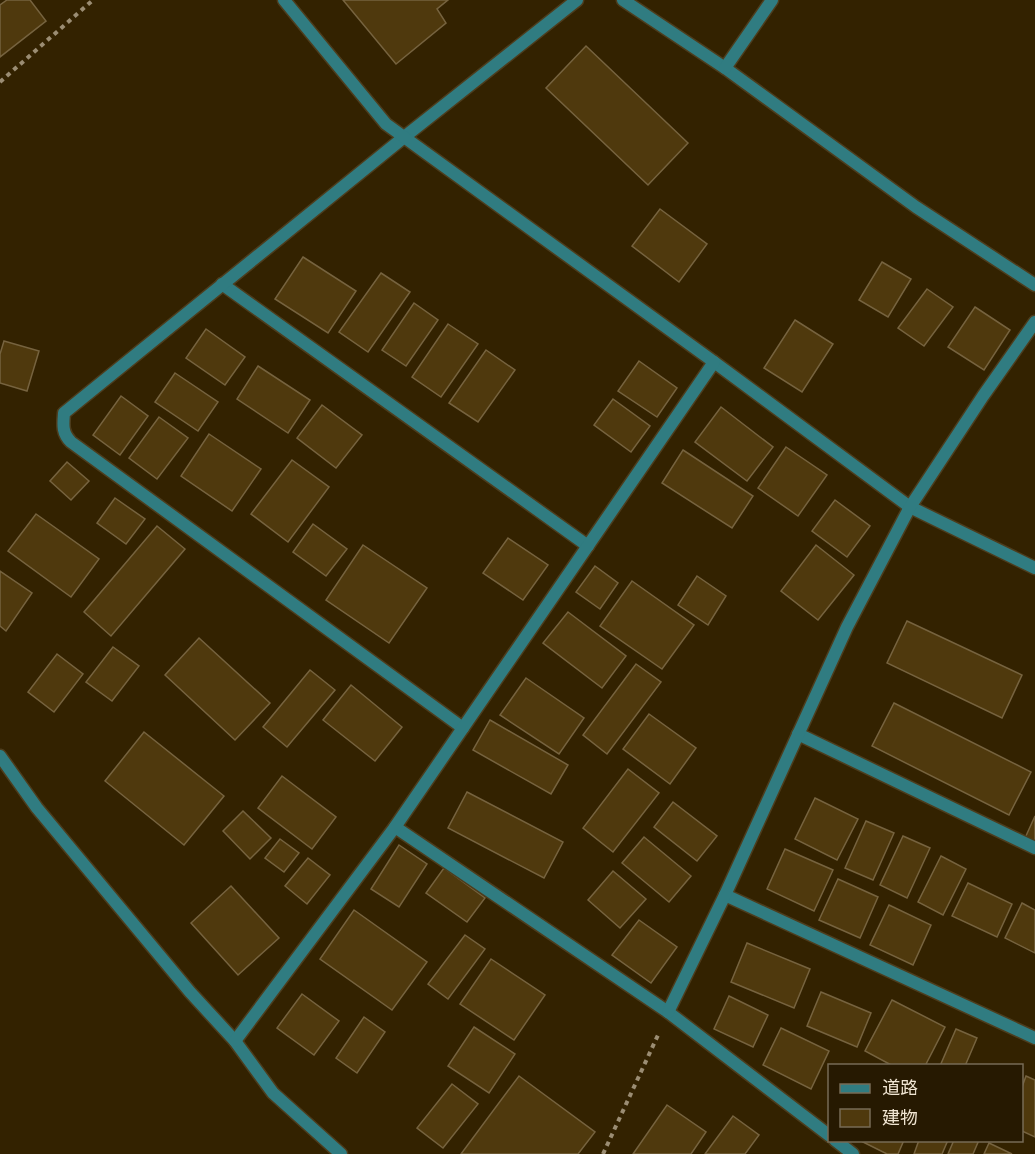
<svg xmlns="http://www.w3.org/2000/svg" width="1035" height="1154" font-family="'Space Grotesk','Noto Sans JP',sans-serif">
  <style>
    .building { fill: #4f390d; stroke: #76633f; stroke-width: 1.5 }
    .lines { fill: none; stroke-linecap: round; stroke-linejoin: round }
    .minor-casing { stroke: #4d3d1d; stroke-width: 15 }
    .path { stroke: #9b8d73; stroke-width: 4; stroke-dasharray: 4.5 4.5; stroke-linecap: butt }
    .minor { stroke: #307c81; stroke-width: 12 }
  </style>
  <rect width="100%" height="100%" fill="#320"/>
  <!-- building -->
  <g class="building">
    <polygon points="7,0 30,0 46,21 0,57 0,5"/>
    <polygon points="343,0 448,0 437,9 446,23 396,64"/>
    <polygon points="586,46 688,143 648,185 546,88"/>
    <polygon points="660,209 707,244 679,282 632,246"/>
    <polygon points="303,257 356,291 328,333 275,299"/>
    <polygon points="882,262 911,279 888,317 859,300"/>
    <polygon points="381,273 410,292 368,352 339,332"/>
    <polygon points="927,289 953,307 924,346 898,328"/>
    <polygon points="414,303 438,320 406,366 382,350"/>
    <polygon points="975,307 1010,330 984,370 948,347"/>
    <polygon points="795,320 833,344 802,392 764,368"/>
    <polygon points="448,324 478,344 441,397 412,377"/>
    <polygon points="206,329 245,357 225,385 186,358"/>
    <polygon points="4,341 39,351 27,391 0,383 0,354"/>
    <polygon points="486,350 515,370 478,422 449,403"/>
    <polygon points="639,361 677,388 657,417 618,391"/>
    <polygon points="258,366 310,400 288,433 237,399"/>
    <polygon points="175,373 218,402 198,431 155,402"/>
    <polygon points="121,396 148,416 120,455 93,435"/>
    <polygon points="613,399 650,426 631,452 594,425"/>
    <polygon points="322,405 362,435 336,468 297,438"/>
    <polygon points="721,407 773,447 747,481 695,442"/>
    <polygon points="159,417 188,438 157,479 129,458"/>
    <polygon points="209,434 261,469 232,511 181,476"/>
    <polygon points="786,447 827,475 798,516 758,488"/>
    <polygon points="683,450 753,496 732,528 662,483"/>
    <polygon points="292,460 329,487 288,542 251,514"/>
    <polygon points="67,462 89,481 71,500 50,481"/>
    <polygon points="115,498 145,519 126,544 97,523"/>
    <polygon points="835,500 870,526 847,557 812,531"/>
    <polygon points="36,514 99,559 71,597 8,551"/>
    <polygon points="313,524 347,549 326,576 293,552"/>
    <polygon points="157,526 185,549 111,636 84,612"/>
    <polygon points="508,538 548,565 523,600 483,573"/>
    <polygon points="363,545 427,588 389,643 326,600"/>
    <polygon points="816,545 854,575 818,620 781,591"/>
    <polygon points="595,566 618,583 600,609 576,592"/>
    <polygon points="0,571 32,593 6,631 0,626"/>
    <polygon points="697,576 726,596 708,625 678,605"/>
    <polygon points="632,581 694,625 662,669 600,626"/>
    <polygon points="568,612 626,656 602,688 543,643"/>
    <polygon points="907,621 1022,675 1002,718 887,663"/>
    <polygon points="199,638 270,703 235,740 165,675"/>
    <polygon points="113,647 139,666 112,701 86,682"/>
    <polygon points="57,654 83,674 54,712 28,692"/>
    <polygon points="636,664 661,682 607,754 583,735"/>
    <polygon points="310,670 335,690 287,747 263,727"/>
    <polygon points="526,678 584,718 559,754 500,715"/>
    <polygon points="351,685 402,727 375,761 323,720"/>
    <polygon points="894,703 1031,772 1009,815 872,746"/>
    <polygon points="649,714 696,748 670,784 623,749"/>
    <polygon points="490,720 568,765 551,794 473,750"/>
    <polygon points="144,732 224,796 184,845 105,781"/>
    <polygon points="628,769 659,793 613,852 583,828"/>
    <polygon points="282,776 336,817 312,849 258,808"/>
    <polygon points="467,792 563,842 544,878 448,828"/>
    <polygon points="815,798 858,819 837,860 795,839"/>
    <polygon points="673,802 717,836 697,861 654,827"/>
    <polygon points="243,811 271,838 250,859 223,831"/>
    <polygon points="1035,816 1035,842 1025,838"/>
    <polygon points="866,821 894,833 873,880 845,868"/>
    <polygon points="903,836 930,848 907,898 880,885"/>
    <polygon points="644,837 691,876 669,902 622,863"/>
    <polygon points="280,839 299,853 284,872 265,858"/>
    <polygon points="399,845 427,864 399,907 371,889"/>
    <polygon points="785,849 833,870 814,911 767,889"/>
    <polygon points="941,856 966,869 943,915 918,902"/>
    <polygon points="308,858 330,875 307,904 285,886"/>
    <polygon points="444,868 485,898 467,922 426,893"/>
    <polygon points="613,871 646,899 620,928 588,900"/>
    <polygon points="838,879 878,897 860,938 819,920"/>
    <polygon points="968,883 1012,904 997,937 952,916"/>
    <polygon points="231,886 279,938 238,975 191,923"/>
    <polygon points="1022,903 1035,910 1035,953 1005,938"/>
    <polygon points="889,905 931,925 913,965 870,945"/>
    <polygon points="354,910 427,962 392,1010 320,959"/>
    <polygon points="639,920 677,947 651,983 612,955"/>
    <polygon points="465,935 485,949 448,999 428,984"/>
    <polygon points="747,943 810,969 794,1008 731,982"/>
    <polygon points="491,959 545,995 514,1040 460,1004"/>
    <polygon points="821,992 871,1013 857,1047 807,1026"/>
    <polygon points="302,994 339,1021 314,1055 277,1028"/>
    <polygon points="729,996 768,1015 753,1047 714,1029"/>
    <polygon points="892,1000 945,1027 925,1066 893,1066 865,1051"/>
    <polygon points="364,1017 385,1032 357,1073 336,1058"/>
    <polygon points="474,1027 515,1054 489,1093 448,1066"/>
    <polygon points="781,1028 829,1051 811,1089 763,1065"/>
    <polygon points="956,1029 977,1038 965,1066 940,1066"/>
    <polygon points="519,1076 595,1132 578,1154 461,1154"/>
    <polygon points="1026,1076 1035,1080 1035,1137 1022,1131 1022,1087"/>
    <polygon points="452,1084 478,1104 443,1148 417,1128"/>
    <polygon points="667,1105 706,1132 691,1154 633,1154"/>
    <polygon points="733,1116 759,1135 745,1154 705,1154"/>
    <polygon points="859,1140 904,1140 898,1154 887,1154"/>
    <polygon points="919,1140 948,1140 942,1154 914,1154"/>
    <polygon points="954,1140 979,1140 973,1154 948,1154"/>
    <polygon points="989,1143 1012,1154 984,1154"/>
  </g>
  <g class="lines">
    <!-- minor casing -->
    <g class="minor-casing">
      <g id="minor">
        <polyline points="623,0 725,68 916,207 1035,285"/>
        <polyline points="725,68 772,0"/>
        <polyline points="222,284 588,546"/>
        <polyline points="714,362 910,507 1035,568"/>
        <path d="M463,728L71,442C62,433 63,425 64,413L403,138L577,0"/>
        <polyline points="798,734 1035,848"/>
        <polyline points="0,756 37,808 190,992 235,1041 273,1093 341,1154"/>
        <polyline points="395,827 668,1012 830,1136"/>
        <polyline points="725,895 1035,1038"/>
        <polyline points="668,1012 725,895 847,627 910,507 983,396 1035,322"/>
        <polyline points="235,1041 395,827 714,362 386,124 284,0"/>
        <polyline points="835,1140 853,1154"/>
      </g>
    </g>
    <!-- path -->
    <g class="path">
      <polyline points="0,82 93,0"/>
      <polyline points="603,1154 658,1035"/>
    </g>
    <!-- minor -->
    <use href="#minor" class="minor"/>
  </g>
  <!-- legend -->
  <rect x="828" y="1064" width="195" height="78" fill="#261901" stroke="#776b55" stroke-width="1.5"/>
  <rect x="840" y="1084" width="30" height="9" fill="#307c81" stroke="#776b55" stroke-width="1.5"/>
  <text x="882" y="1094" font-size="18" fill="#f0e5d2">道路</text>
  <rect x="840" y="1109" width="30" height="18" fill="#4f390d" stroke="#776b55" stroke-width="1.5"/>
  <text x="882" y="1124" font-size="18" fill="#f0e5d2">建物</text>
</svg>
